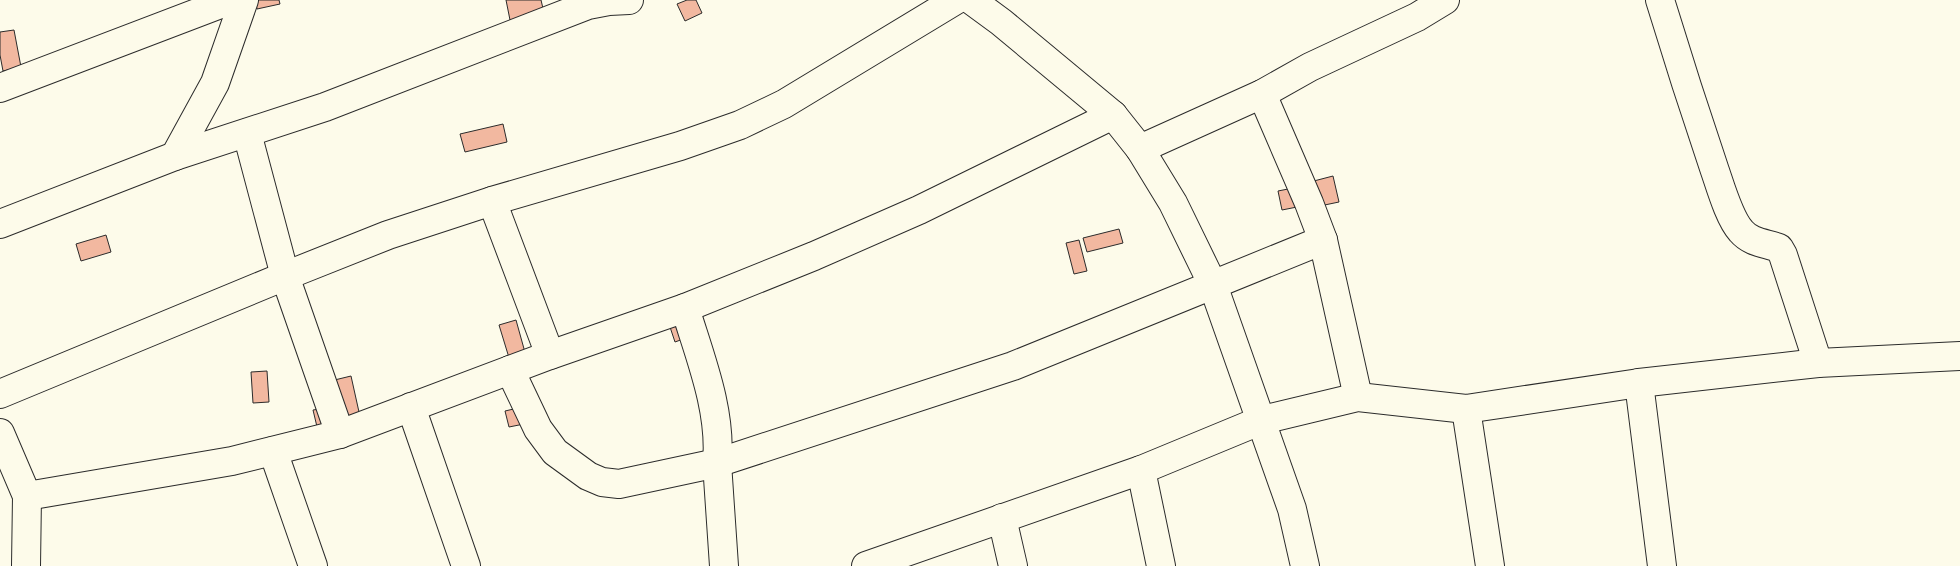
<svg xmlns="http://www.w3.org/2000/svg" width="1960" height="566" font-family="Manrope,sans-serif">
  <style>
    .building { fill: #f2b8a0; stroke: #2b2b2b }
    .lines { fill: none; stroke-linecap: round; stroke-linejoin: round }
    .minor-casing { stroke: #2b2b2b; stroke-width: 30 }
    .minor { stroke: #fdfbea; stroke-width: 28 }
  </style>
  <rect width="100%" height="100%" fill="#fdfbea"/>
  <!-- building -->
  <g class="building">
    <polygon points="255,0 279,0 280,4 257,9"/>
    <polygon points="506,0 541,0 545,17 511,25"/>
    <polygon points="687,0 696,0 702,13 685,21 677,4"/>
    <polygon points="14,30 21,67 3,71 0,55 0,32"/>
    <polygon points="503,124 507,142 465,152 460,134"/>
    <polygon points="1333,176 1339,202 1315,207 1310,182"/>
    <polygon points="1308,185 1312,204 1282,210 1278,191"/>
    <polygon points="1119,229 1123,243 1087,252 1083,238"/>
    <polygon points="106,235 111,252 81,261 76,244"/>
    <polygon points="1079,240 1087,271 1074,274 1066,243"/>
    <polygon points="692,319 697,334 675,342 670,327"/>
    <polygon points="516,320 526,356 510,361 499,325"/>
    <polygon points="267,371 269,402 253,403 251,372"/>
    <polygon points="351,376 361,421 318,431 313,410 320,409 314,385"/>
    <polygon points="540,403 544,420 509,427 505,411"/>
  </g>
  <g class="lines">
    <!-- minor casing -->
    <g class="minor-casing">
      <g id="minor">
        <polyline points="971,0 1001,22 1113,115 1140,149 1173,203 1213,285 1292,509 1305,566"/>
        <path d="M1660,0C1677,56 1695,112 1714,168C1720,185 1729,218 1741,231C1751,243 1766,243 1779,248L1783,255L1818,363"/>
        <polyline points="0,88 231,0"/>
        <polyline points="1262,94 1309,203 1323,240 1358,397"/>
        <polyline points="247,133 285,276 340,434"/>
        <polyline points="1140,149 1262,94 1310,67 1417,17 1445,0"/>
        <polyline points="175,156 325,107 588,5 609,1 629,0"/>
        <polyline points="492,201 550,355"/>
        <polyline points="0,224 175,156 215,83 244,0"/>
        <polyline points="685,308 814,256 919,210 1113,115"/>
        <polyline points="510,370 538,429 555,452 588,476 602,482 619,484 717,463 1013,366 1323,240"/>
        <polyline points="1639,383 1662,566"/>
        <polyline points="0,394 285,276 388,235 492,201 680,146 740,125 784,104 956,0"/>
        <polyline points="411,407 466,566"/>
        <polyline points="1466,409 1490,566"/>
        <polyline points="0,433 27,496 26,566"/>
        <polyline points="273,451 313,566"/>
        <polyline points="1141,470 1161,566"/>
        <path d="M27,496L232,461L340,434L550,355L685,308C700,357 722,411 717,463L724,566"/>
        <polyline points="1002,518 1013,566"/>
        <polyline points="866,566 1141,470 1262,420 1358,397 1466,409 1639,383 1818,363 1960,356"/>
      </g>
    </g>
    <!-- minor -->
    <use href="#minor" class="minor"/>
  </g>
</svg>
